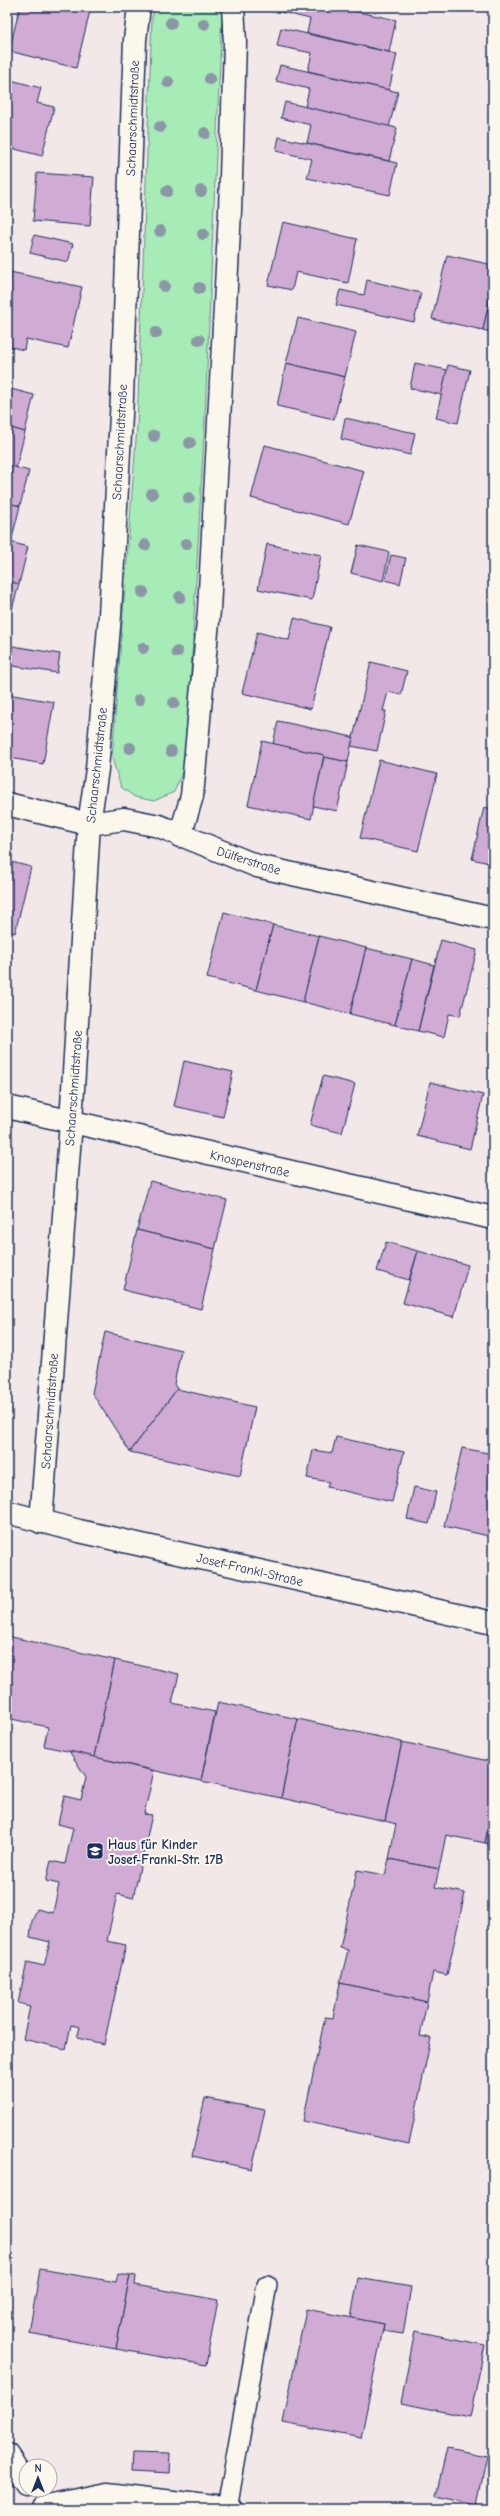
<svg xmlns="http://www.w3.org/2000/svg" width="500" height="2516" font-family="'Comic Neue',sans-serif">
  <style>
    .green { fill: #a7ecb7; stroke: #618e8a }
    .building { fill: #d0abd4; stroke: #1b2f5e }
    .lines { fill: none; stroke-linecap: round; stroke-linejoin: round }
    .lane-casing { stroke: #1b2f5e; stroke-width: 22 }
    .street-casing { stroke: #1b2f5e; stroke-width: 25 }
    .secondary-casing { stroke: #1b2f5e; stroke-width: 25 }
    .lane { stroke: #fbf7ec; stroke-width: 19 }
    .street { stroke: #fbf7ec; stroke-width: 22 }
    .secondary { stroke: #fbf7ec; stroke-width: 22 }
    .tree { fill: #8b97a6 }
    .labels { text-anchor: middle; stroke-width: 4; stroke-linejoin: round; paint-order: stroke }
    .street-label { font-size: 13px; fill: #1b2f5e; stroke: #fbf7ec }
    .poi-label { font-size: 13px; font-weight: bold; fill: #1b2f5e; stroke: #fbf7ec; text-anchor: start }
  </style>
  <rect width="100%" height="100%" fill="#f2e8e7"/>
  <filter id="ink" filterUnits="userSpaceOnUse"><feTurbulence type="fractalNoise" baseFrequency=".025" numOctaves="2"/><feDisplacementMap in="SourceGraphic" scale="8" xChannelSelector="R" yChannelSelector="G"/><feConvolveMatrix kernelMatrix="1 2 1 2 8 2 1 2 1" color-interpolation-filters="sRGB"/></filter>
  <g filter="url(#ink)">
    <!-- green -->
    <polygon class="green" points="155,7 219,7 222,13 205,417 186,763 174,792 154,801 135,797 121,787 112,758 137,427 152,18"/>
    <!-- building -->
    <g class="building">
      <polygon points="20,7 73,7 90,11 76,68 9,51"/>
      <polygon points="278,7 336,7 396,20 389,52 307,33 310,19 277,11"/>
      <polygon points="336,7 361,7 359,12"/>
      <polygon points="281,28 397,54 389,90 308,71 312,53 277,46"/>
      <polygon points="280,65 398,92 389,127 305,107 309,89 276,81"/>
      <polygon points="7,79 41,88 37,103 54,107 42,156 7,147"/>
      <polygon points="285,102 397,128 389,161 307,143 311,125 281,118"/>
      <polygon points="279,137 397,163 390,195 307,178 312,159 276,151"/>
      <polygon points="37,173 94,177 90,226 33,221"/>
      <polygon points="283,222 357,239 348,283 296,272 292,290 268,285"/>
      <polygon points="34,235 73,244 68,262 30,253"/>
      <polygon points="447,255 493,265 493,283 483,330 432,319"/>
      <polygon points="10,272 82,287 68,348 26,339 24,350 7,346 7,288"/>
      <polygon points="367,280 421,293 414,322 336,305 340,290 364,295"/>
      <polygon points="493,283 493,333 483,330"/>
      <polygon points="298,318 356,332 345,377 286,363"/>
      <polygon points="286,363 345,377 334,419 277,406"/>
      <polygon points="415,363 447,370 442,395 410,388"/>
      <polygon points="448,365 470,370 458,423 436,418"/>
      <polygon points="7,388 34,395 25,432 7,427"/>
      <polygon points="345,418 415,433 410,455 341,439"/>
      <polygon points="7,427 25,432 16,468 7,465"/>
      <polygon points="265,445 364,471 349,524 251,498"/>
      <polygon points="7,465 29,471 20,506 7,503"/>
      <polygon points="7,503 20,506 11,542 7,541"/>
      <polygon points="7,541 28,547 19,584 7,581"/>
      <polygon points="267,544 321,555 312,600 258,589"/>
      <polygon points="358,545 389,552 383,581 351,573"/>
      <polygon points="391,555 406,558 400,584 385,580"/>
      <polygon points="7,581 19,584 8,624 7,623"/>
      <polygon points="294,618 330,627 311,709 242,693 257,632 289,640"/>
      <polygon points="7,645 60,654 57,673 7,665"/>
      <polygon points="371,662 407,671 401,695 388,692 383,711 386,711 377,751 351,746"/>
      <polygon points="7,694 54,702 43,764 10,758 12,746 7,745"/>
      <polygon points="278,721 353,737 348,762 324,757 324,755 273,744"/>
      <polygon points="262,741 324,755 311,819 248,805"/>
      <polygon points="324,757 348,762 337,811 313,806"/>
      <polygon points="379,760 437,774 418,851 360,838"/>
      <polygon points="484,807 493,809 493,864 472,859"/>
      <polygon points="7,861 31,867 15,933 7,931"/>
      <polygon points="224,912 273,925 256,990 207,978"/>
      <polygon points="273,925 319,936 303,1002 256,990"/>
      <polygon points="319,936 366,948 350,1014 303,1002"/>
      <polygon points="441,940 477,950 460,1016 449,1014 444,1037 418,1031"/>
      <polygon points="366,948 412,959 395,1025 350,1014"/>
      <polygon points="412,959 434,965 418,1031 395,1025"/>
      <polygon points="184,1061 233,1072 223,1117 174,1106"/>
      <polygon points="323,1076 355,1084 342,1133 310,1125"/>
      <polygon points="430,1082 483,1095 470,1149 417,1136"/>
      <polygon points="150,1181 227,1200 215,1249 137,1230"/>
      <polygon points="137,1230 215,1249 201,1309 123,1290"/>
      <polygon points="386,1242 418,1251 409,1280 377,1271"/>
      <polygon points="418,1251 468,1265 454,1317 403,1303"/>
      <polygon points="105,1332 181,1350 174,1384 177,1389 130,1452 92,1393"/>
      <polygon points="177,1389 255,1407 240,1476 130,1452"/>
      <polygon points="336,1437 404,1452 392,1502 327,1487 329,1482 307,1478 313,1450 332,1453"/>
      <polygon points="462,1448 493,1454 493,1537 444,1526"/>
      <polygon points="414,1487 436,1492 429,1524 407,1519"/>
      <polygon points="7,1636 115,1660 94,1757 44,1746 48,1727 7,1718"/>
      <polygon points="115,1660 179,1674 172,1703 215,1712 201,1781 94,1757"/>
      <polygon points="218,1702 298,1719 281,1798 201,1781"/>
      <polygon points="298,1719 402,1742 385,1821 281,1798"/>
      <polygon points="402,1742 493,1762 493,1805 485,1843 446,1835 439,1869 389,1859 396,1824 385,1821"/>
      <polygon points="69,1751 154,1771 144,1814 152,1815 133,1898 117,1894 107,1941 126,1945 104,2044 77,2038 80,2027 71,2025 66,2049 23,2039 30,2006 18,2003 27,1962 44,1966 50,1942 30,1937 32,1921 37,1909 53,1913 59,1884 46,1881 51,1861 65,1864 73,1828 58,1824 64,1796 81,1800 86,1777"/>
      <polygon points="493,1805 493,1845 485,1843"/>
      <polygon points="389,1859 439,1869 435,1887 465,1893 447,1975 433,1972 427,2002 340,1983 348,1950 340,1948 357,1870 385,1875"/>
      <polygon points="340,1983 427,2002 420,2036 431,2038 409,2144 303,2121 325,2017 333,2018"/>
      <polygon points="205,2098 265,2110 252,2169 192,2156"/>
      <polygon points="40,2269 116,2282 118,2273 130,2275 116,2349 29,2333"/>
      <polygon points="130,2275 136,2276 135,2285 218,2300 206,2365 116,2349"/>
      <polygon points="358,2278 411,2287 403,2334 383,2331 384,2324 351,2318"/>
      <polygon points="306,2309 384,2324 361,2438 283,2423"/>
      <polygon points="415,2331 485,2345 470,2417 401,2403"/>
      <polygon points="447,2448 487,2456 477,2505 436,2496"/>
      <polygon points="132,2452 170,2453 169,2474 131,2472"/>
    </g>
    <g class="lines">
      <!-- lane casing -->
      <g class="lane-casing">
        <polyline id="lane" points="227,2508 267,2285"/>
      </g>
      <!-- street casing -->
      <g class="street-casing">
        <g id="street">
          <polyline points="7,804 89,824 124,819 159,826 257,866 493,919"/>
          <polyline points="180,836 192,796 209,610 230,211 235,42 233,7"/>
          <polyline points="7,1107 493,1218"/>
          <polyline points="41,1522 71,1122 89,824 97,769 110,615 122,397 135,40 139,7"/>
          <polyline points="7,2455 26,2483"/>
          <polyline points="42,2507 107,2494 231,2509"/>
        </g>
      </g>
      <!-- secondary casing -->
      <g class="secondary-casing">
        <polyline id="secondary" points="7,1512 79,1531 493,1623"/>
      </g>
      <!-- lane -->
      <use href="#lane" class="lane"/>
      <!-- street -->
      <use href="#street" class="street"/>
      <!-- secondary -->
      <use href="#secondary" class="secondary"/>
    </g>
    <!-- trees -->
    <g class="tree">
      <circle cx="171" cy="23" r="6"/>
      <circle cx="204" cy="24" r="6"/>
      <circle cx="210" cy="79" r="6"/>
      <circle cx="168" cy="82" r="6"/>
      <circle cx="160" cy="127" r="6"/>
      <circle cx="205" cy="133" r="6"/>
      <circle cx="167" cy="191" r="6"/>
      <circle cx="201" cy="191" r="6"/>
      <circle cx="160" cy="231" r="6"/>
      <circle cx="203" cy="234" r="6"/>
      <circle cx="164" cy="286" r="6"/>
      <circle cx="199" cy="288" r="6"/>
      <circle cx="156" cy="333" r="6"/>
      <circle cx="199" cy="340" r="6"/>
      <circle cx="154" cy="436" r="6"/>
      <circle cx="190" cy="443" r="6"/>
      <circle cx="152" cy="494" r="6"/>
      <circle cx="189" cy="498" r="6"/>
      <circle cx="186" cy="544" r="6"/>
      <circle cx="145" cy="545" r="6"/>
      <circle cx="143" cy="592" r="6"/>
      <circle cx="180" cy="597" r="6"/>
      <circle cx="143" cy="648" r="6"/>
      <circle cx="177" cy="652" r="6"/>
      <circle cx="139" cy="700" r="6"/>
      <circle cx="174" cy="703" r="6"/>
      <circle cx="130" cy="748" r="6"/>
      <circle cx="171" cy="751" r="6"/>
    </g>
  </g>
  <!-- icons -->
  <defs>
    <g id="school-square" transform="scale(0.9)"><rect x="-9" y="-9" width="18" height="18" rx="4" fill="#1b2f5e" stroke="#fbf7ec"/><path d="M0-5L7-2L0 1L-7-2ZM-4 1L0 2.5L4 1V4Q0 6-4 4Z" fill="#fff"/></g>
  </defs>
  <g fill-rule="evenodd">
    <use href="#school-square" x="95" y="1851"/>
  </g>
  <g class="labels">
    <!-- street labels -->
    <g class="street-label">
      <text transform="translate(132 118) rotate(-88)" y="5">Schaarschmidtstraße</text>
      <text transform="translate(119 442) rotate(-87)" y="5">Schaarschmidtstraße</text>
      <text transform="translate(96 765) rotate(-84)" y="5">Schaarschmidtstraße</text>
      <text transform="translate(249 860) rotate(18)" y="5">Dülferstraße</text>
      <text transform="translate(73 1088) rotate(-86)" y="5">Schaarschmidtstraße</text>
      <text transform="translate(250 1163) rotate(13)" y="5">Knospenstraße</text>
      <text transform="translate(49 1411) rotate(-86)" y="5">Schaarschmidtstraße</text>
      <text transform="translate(250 1569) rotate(13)" y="5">Josef-Frankl-Straße</text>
    </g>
    <!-- poi labels -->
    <g class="poi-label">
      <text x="108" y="1849">Haus für Kinder<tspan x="108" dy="15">Josef-Frankl-Str. 17B</tspan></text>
    </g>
  </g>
  <!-- margin -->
  <rect width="500" height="2516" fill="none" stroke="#fbf7ec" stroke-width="24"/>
  <rect x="12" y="12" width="476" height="2492" fill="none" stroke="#1b2f5e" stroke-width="1.5" filter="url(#ink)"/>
  <!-- north arrow -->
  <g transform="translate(38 2478)"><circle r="19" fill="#fbf7ec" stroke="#a1a7b3"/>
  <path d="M0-3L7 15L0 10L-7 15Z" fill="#1b2f5e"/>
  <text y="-6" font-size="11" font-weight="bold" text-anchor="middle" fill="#1b2f5e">N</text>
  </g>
</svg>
